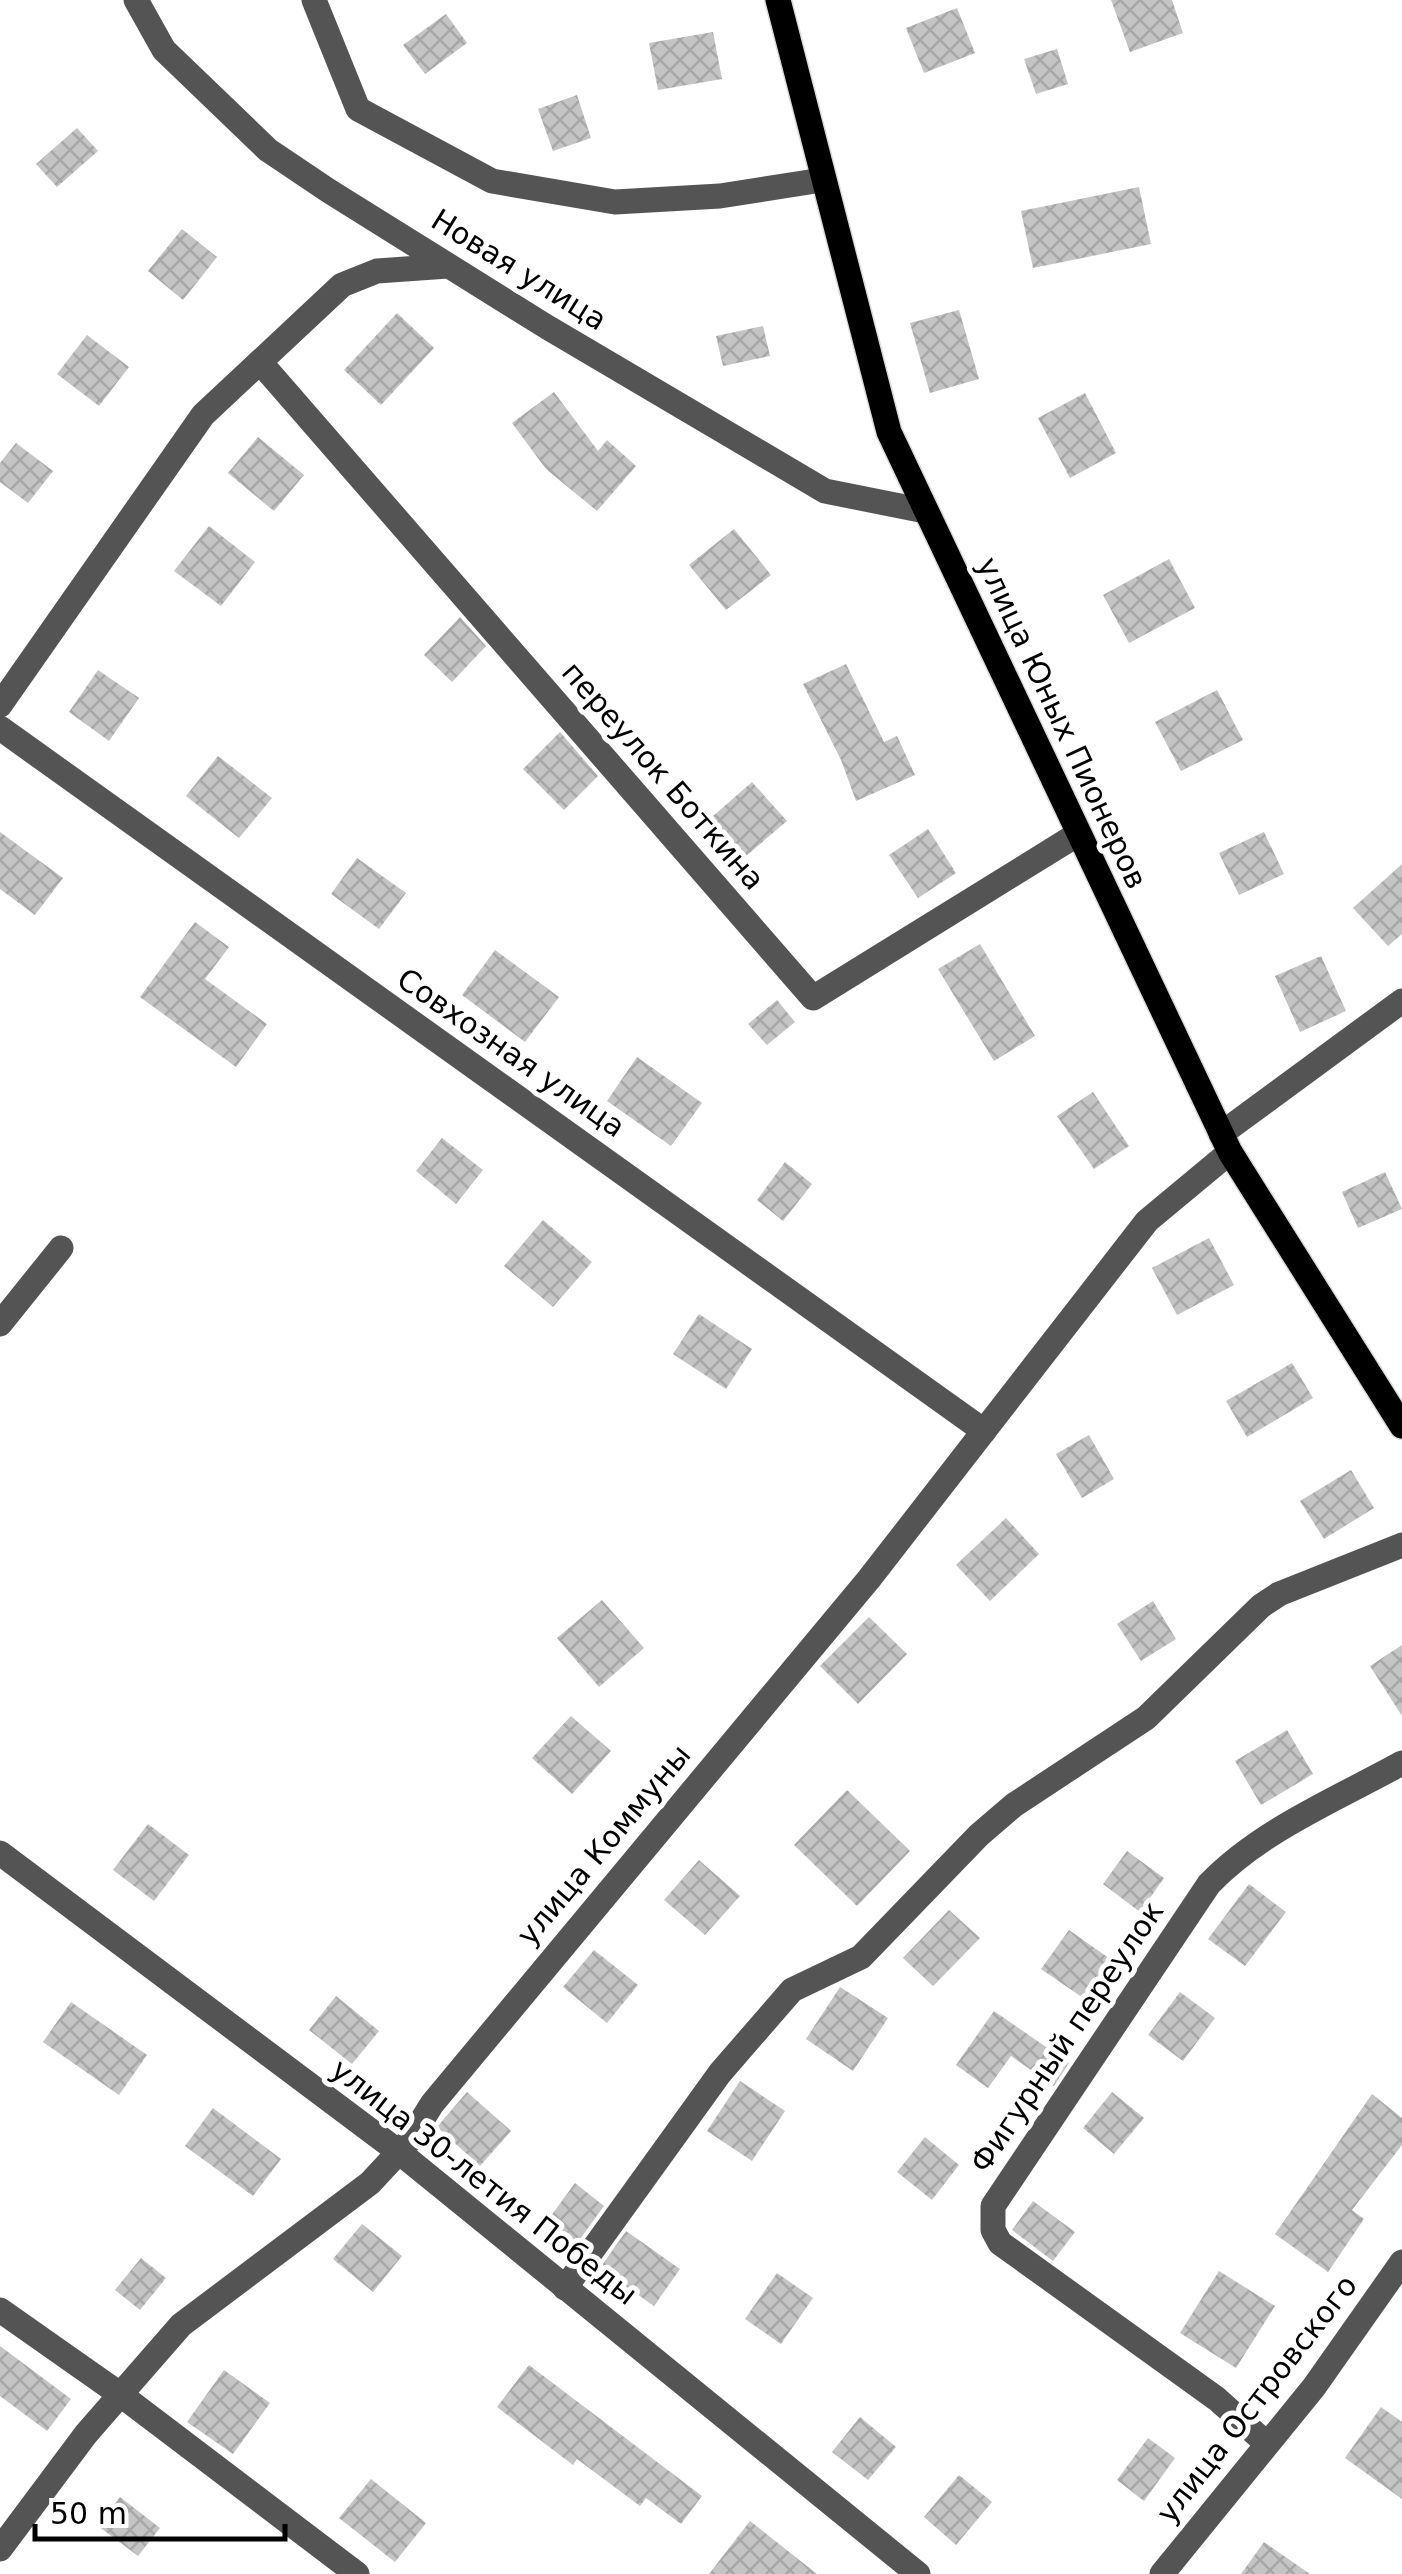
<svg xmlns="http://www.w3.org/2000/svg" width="1402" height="2574" font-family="'DejaVu Sans',sans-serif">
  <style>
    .building { fill: url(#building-cross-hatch) }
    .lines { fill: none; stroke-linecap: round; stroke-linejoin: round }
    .major-casing { stroke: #dbdbdb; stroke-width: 28 }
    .minor { stroke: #545454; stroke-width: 25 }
    .major { stroke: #000; stroke-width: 25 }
    .labels { text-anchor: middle; stroke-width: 10; stroke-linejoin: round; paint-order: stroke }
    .street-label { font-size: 30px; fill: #000; stroke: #fff }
  </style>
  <defs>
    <pattern id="building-cross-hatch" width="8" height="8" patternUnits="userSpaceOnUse" patternTransform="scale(2.5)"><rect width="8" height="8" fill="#c4c4c4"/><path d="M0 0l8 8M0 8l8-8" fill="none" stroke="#a7a7a7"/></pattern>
  </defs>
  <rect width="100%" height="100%" fill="#fff"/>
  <!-- building -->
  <g class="building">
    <polygon points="1111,0 1172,0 1183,33 1130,52"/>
    <polygon points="957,8 975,53 924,73 906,28"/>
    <polygon points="446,14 467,43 425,74 403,45"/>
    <polygon points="713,32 722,79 658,90 649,43"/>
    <polygon points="1057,49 1068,84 1036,94 1024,59"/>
    <polygon points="577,95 591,138 553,151 538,109"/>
    <polygon points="77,128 98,151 57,187 36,164"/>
    <polygon points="1139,187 1151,244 1033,268 1021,211"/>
    <polygon points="182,229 217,257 183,300 148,271"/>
    <polygon points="959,310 979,379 930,393 910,323"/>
    <polygon points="397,313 434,348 381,405 344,370"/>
    <polygon points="763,326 770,356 723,366 716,336"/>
    <polygon points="87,335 129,367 99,406 57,374"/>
    <polygon points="554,392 598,451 607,440 636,466 597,511 546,469 512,423"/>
    <polygon points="1085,393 1116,453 1070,478 1038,418"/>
    <polygon points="258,437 304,475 274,511 228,473"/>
    <polygon points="16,443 53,471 28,503 0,482 0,463"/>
    <polygon points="209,526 255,562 221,606 174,571"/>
    <polygon points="734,529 771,575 726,610 689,565"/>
    <polygon points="1169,559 1195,608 1129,643 1103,595"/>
    <polygon points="460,617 486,646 452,682 424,655"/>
    <polygon points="846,664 884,742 897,736 915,775 856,801 841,760 803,684"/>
    <polygon points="98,670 139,698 109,741 69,712"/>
    <polygon points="1217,690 1243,740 1181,771 1155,722"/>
    <polygon points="560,732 598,776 564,810 523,769"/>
    <polygon points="218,756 272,798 239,838 186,796"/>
    <polygon points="752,782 787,821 739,862 705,823"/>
    <polygon points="928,829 956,873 918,898 889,855"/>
    <polygon points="0,832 63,878 35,915 0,889"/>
    <polygon points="1264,832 1284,874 1239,895 1219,853"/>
    <polygon points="357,858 406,893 379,929 331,894"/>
    <polygon points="1402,864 1402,934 1388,946 1353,908"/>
    <polygon points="195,922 229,947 205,979 267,1024 236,1067 140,997"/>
    <polygon points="980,944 1035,1036 994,1061 938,969"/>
    <polygon points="495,950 559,997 525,1042 462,995"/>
    <polygon points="1321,956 1346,1011 1300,1032 1275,976"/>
    <polygon points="777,1000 795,1022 767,1045 748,1024"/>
    <polygon points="637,1057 702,1103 671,1146 607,1101"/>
    <polygon points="1093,1092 1129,1146 1094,1169 1057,1116"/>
    <polygon points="442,1138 483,1170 456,1204 416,1171"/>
    <polygon points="785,1162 812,1184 783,1221 757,1200"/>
    <polygon points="1385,1172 1402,1209 1358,1228 1342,1192"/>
    <polygon points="543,1220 592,1262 553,1307 504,1266"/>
    <polygon points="1209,1238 1234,1285 1177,1315 1152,1268"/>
    <polygon points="699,1314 752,1349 726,1389 673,1354"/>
    <polygon points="1292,1363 1313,1398 1247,1437 1226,1401"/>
    <polygon points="1089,1435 1114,1479 1082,1498 1056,1454"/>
    <polygon points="1351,1470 1374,1508 1324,1539 1300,1501"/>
    <polygon points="1006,1518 1039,1554 990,1601 956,1565"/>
    <polygon points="602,1600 644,1648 599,1687 557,1638"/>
    <polygon points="1153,1601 1176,1639 1141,1661 1117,1624"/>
    <polygon points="869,1617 907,1654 858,1704 820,1666"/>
    <polygon points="1402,1645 1402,1716 1370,1666"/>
    <polygon points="571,1716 611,1751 572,1794 532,1758"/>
    <polygon points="1287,1730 1313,1774 1261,1805 1235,1761"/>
    <polygon points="847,1790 910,1851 857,1906 794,1845"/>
    <polygon points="148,1824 189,1855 154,1901 113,1870"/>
    <polygon points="1127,1851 1164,1878 1140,1912 1103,1884"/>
    <polygon points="699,1860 740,1896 705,1935 664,1900"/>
    <polygon points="1249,1884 1286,1912 1245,1966 1208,1939"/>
    <polygon points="949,1910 980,1938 933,1986 903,1958"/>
    <polygon points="1069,1930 1113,1961 1086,2000 1041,1969"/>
    <polygon points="594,1950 638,1985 607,2023 563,1987"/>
    <polygon points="840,1987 888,2018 853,2071 806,2039"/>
    <polygon points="1180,1992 1215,2018 1183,2061 1148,2035"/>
    <polygon points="336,1996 379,2031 352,2064 309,2030"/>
    <polygon points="71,2002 147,2055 119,2095 43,2042"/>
    <polygon points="994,2011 1069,2063 1054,2086 1011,2056 988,2088 956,2065"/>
    <polygon points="740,2081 785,2111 752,2161 707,2131"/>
    <polygon points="467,2092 511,2131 480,2166 437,2127"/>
    <polygon points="1112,2092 1144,2118 1114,2154 1083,2128"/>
    <polygon points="1372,2094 1402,2118 1402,2145 1352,2210 1364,2219 1328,2272 1275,2234"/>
    <polygon points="213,2108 281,2159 253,2196 185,2146"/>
    <polygon points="925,2137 959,2165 932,2200 897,2172"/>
    <polygon points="575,2183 604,2206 575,2246 545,2224"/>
    <polygon points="1033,2201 1075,2232 1053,2261 1012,2230"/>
    <polygon points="362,2224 402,2256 373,2292 333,2259"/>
    <polygon points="626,2231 680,2269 654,2306 600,2268"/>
    <polygon points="141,2258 166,2278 140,2310 115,2290"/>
    <polygon points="1219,2271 1275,2306 1236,2368 1180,2333"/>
    <polygon points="777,2273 813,2298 781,2344 745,2319"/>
    <polygon points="0,2346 71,2399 47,2431 0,2396"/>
    <polygon points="529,2365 702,2496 681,2524 646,2498 640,2506 577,2459 573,2465 497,2407"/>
    <polygon points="224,2370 270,2403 233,2454 187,2422"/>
    <polygon points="1381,2407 1402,2422 1402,2499 1345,2458"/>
    <polygon points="860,2417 896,2447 868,2480 832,2452"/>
    <polygon points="1148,2438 1175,2458 1144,2501 1117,2480"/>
    <polygon points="959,2475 992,2502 956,2545 924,2517"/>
    <polygon points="371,2479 426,2523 395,2562 339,2518"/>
    <polygon points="120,2497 160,2528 138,2556 98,2526"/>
    <polygon points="750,2521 817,2574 709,2574"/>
    <polygon points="1264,2542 1310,2574 1241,2574"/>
  </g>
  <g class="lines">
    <!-- major casing -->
    <g class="major-casing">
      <polyline id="major" points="778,0 889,432 1230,1152 1402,1426"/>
    </g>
    <!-- minor -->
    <g class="minor">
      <polyline points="136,0 164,50 268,150 329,191 547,327 825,491 925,511"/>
      <polyline points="314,0 358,109 492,181 615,202 720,196 822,180"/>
      <polyline points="260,362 813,998 1078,834"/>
      <polyline points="0,705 203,415 342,285 377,271 448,266"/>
      <polyline points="0,728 984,1431"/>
      <polyline points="1221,1134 1402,1001"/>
      <polyline points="0,1324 61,1248"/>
      <polyline points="0,1853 399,2152 918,2574"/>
      <polyline points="565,2288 720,2073 792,1990 861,1957 979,1835 1014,1805 1146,1718 1261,1606 1279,1594 1402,1545"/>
      <polyline points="0,2310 121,2395 357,2574"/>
      <path d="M1267,2444L1217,2399L1000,2243L993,2230V2206L1209,1884C1261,1830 1337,1799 1402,1763"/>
      <polyline points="0,2549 86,2434 181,2325 370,2183 409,2141 432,2104 869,1579 1147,1221 1230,1152"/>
      <polyline points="1162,2574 1314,2387 1402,2262"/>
    </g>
    <!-- major -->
    <use href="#major" class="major"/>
  </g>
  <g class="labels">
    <!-- street labels -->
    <g class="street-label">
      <text transform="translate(519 270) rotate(32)" y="10">Новая улица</text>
      <text transform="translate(1062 723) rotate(65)" y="10">улица Юных Пионеров</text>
      <text transform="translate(663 776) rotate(49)" y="10">переулок Боткина</text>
      <text transform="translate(511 1053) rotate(35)" y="10">Совхозная улица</text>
      <text transform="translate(604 1845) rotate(-50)" y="10">улица Коммуны</text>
      <text transform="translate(1067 2037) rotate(-56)" y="10">Фигурный переулок</text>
      <text transform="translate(484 2182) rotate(38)" y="10">улица 30-летия Победы</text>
      <text transform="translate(1257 2399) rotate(-52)" y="10">улица Островского</text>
    </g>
  </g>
  <!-- scale -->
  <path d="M35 2524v15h250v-15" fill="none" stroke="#000000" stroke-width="5"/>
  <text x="50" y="2524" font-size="30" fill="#000000" stroke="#ffffff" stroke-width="8" paint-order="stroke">50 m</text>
</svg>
